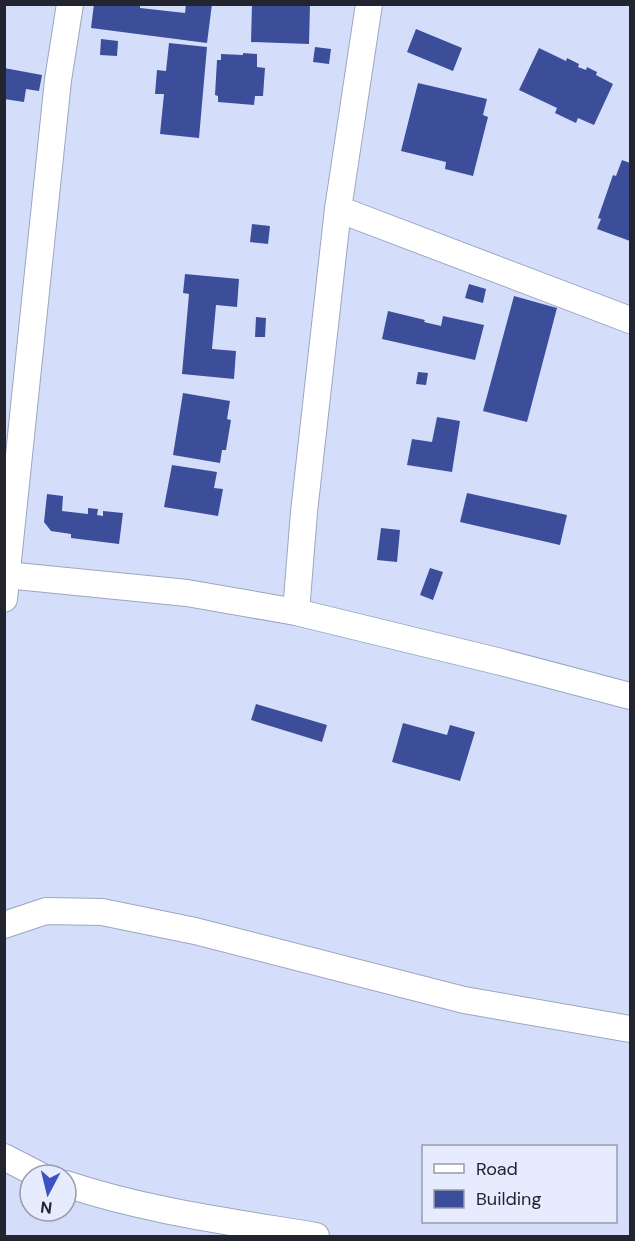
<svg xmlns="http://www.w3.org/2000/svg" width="635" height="1241" font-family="'DM Sans',sans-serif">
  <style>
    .building { fill: #3c4e9a }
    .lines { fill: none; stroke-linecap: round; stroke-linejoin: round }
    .minor-casing { stroke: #9da6c1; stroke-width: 28 }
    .minor { stroke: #fff; stroke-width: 26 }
  </style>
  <rect width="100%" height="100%" fill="#d4defa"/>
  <!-- building -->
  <g class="building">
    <polygon points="94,4 140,4 140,8 185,13 186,4 212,4 207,43 91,28"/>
    <polygon points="252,4 310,4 309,44 251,42"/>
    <polygon points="416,29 462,48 453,71 407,52"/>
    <polygon points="101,39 118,41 117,56 100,55"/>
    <polygon points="169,43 207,47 199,138 160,134 164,94 155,94 157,70 166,71"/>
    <polygon points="315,47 331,49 329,64 313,62"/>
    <polygon points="539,48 566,61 567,58 579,64 578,67 586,70 587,67 597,72 596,75 613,84 594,125 578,118 576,123 555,113 557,108 519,90"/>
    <polygon points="243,53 257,54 257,67 265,68 263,96 255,96 254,105 218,102 218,96 215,95 217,60 221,60 221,54 243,55"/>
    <polygon points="4,68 42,75 39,91 26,89 24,102 4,99"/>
    <polygon points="418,83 487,99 483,115 488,117 473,176 445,169 446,162 401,151"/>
    <polygon points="622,160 630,163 630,241 597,229 601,219 598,218 613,175 616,176"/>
    <polygon points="252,224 270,226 268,244 250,242"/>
    <polygon points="185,274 239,279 237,307 216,305 212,349 236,351 234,379 182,374 189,294 183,293"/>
    <polygon points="469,284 486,289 483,303 465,298"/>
    <polygon points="514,296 557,308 527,422 483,411"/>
    <polygon points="388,311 425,320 424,322 441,326 443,316 484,325 475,360 382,339"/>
    <polygon points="256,317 266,318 265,337 255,337"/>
    <polygon points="418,372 428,373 426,385 416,384"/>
    <polygon points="183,393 230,401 227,419 231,420 226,450 222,450 220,463 173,455"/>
    <polygon points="437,417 460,421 452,472 407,465 412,439 432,442"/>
    <polygon points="172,465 217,472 214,488 223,489 218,516 164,507"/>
    <polygon points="467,493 567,515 560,545 460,522"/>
    <polygon points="47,494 63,496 62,511 88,514 88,508 98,509 97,515 103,516 103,511 123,513 119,544 71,538 71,534 51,531 44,522"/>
    <polygon points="381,528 400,530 397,562 377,560"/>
    <polygon points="430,568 443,572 433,600 420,595"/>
    <polygon points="256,704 327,725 322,742 251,720"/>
    <polygon points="403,723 447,735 450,725 475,732 460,781 392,762"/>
  </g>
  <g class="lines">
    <!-- minor casing -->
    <g class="minor-casing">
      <g id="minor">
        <polyline points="338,209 630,320"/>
        <polyline points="6,575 187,593 296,612 501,662 630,696"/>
        <polyline points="4,599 58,80 70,4"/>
        <polyline points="296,612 304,512 338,209 369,4"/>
        <polyline points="4,925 46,911 102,912 195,931 464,1000 630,1029"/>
        <polyline points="4,1157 39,1175"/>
        <path d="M66,1184C147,1211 232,1222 316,1236"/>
      </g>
    </g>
    <!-- minor -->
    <use href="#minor" class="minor"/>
  </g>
  <!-- border -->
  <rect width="635" height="1241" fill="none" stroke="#222530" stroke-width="12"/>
  <!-- legend -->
  <rect x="422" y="1145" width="195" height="78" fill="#e6ebfd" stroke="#989cab" stroke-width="1.5"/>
  <rect x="434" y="1164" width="30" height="9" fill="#ffffff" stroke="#989cab" stroke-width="1.5"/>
  <text x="476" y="1175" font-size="18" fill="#222530">Road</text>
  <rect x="434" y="1190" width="30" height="18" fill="#3c4e9a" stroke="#989cab" stroke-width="1.5"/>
  <text x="476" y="1205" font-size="18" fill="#222530">Building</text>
  <!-- north arrow -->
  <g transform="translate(48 1193) rotate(187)"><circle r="28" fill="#e6ebfd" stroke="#989cab" stroke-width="1.5"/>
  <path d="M0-4.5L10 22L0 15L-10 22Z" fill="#3e52c6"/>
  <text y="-9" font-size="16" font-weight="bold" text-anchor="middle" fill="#222530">N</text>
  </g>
</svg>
